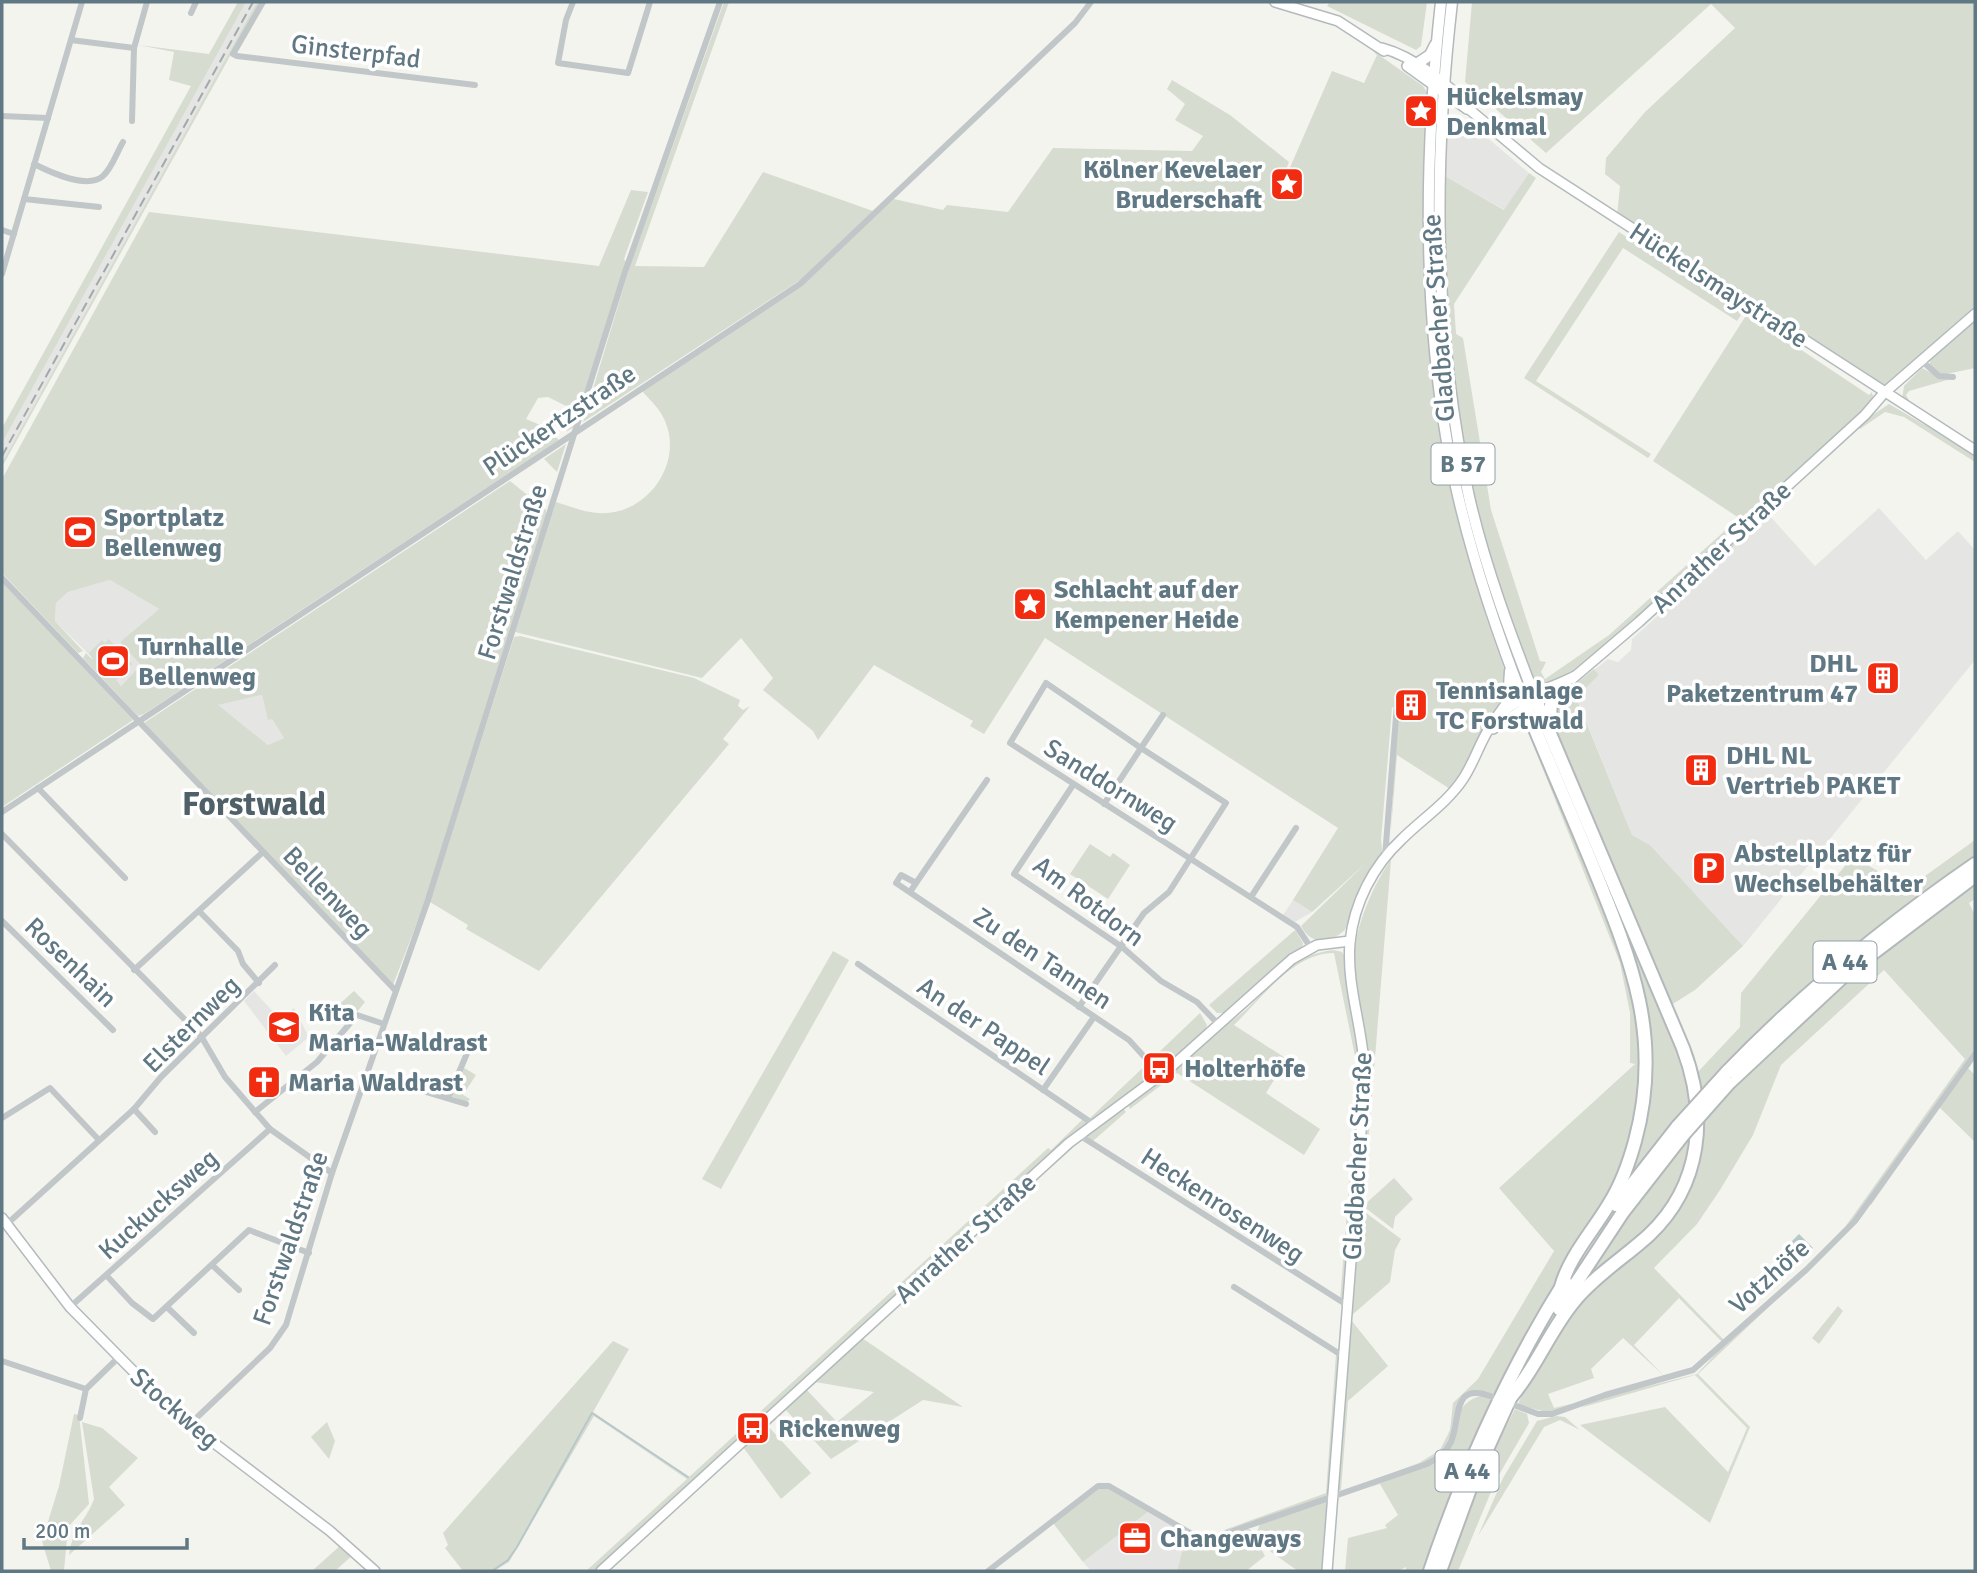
<svg xmlns="http://www.w3.org/2000/svg" width="1977" height="1573" font-family="Signika,sans-serif">
  <style>
    .built { fill: #e5e5e3 }
    .green { fill: #d6dcd0; fill-rule: evenodd }
    .water { fill: #b7c8ca }
    .lines { fill: none; stroke-linecap: round; stroke-linejoin: round }
    .stream { stroke: #b7c8ca; stroke-width: 2 }
    .secondary-casing { stroke: #b3babd; stroke-width: 12 }
    .primary-casing { stroke: #b4b9bc; stroke-width: 13 }
    .highway-casing { stroke: #b3b8ba; stroke-width: 16 }
    .street { stroke: #c1c6c8; stroke-width: 6 }
    .secondary { stroke: #fff; stroke-width: 9 }
    .primary { stroke: #fff; stroke-width: 10 }
    .highway { stroke: #fff; stroke-width: 12 }
    .rail { stroke: #a1a9ad; stroke-width: 2; stroke-dasharray: 10 5; stroke-linecap: butt }
    .highway-bridge-casing { stroke: #b3b8ba; stroke-width: 16; stroke-linecap: butt }
    .highway-bridge { stroke: #fff; stroke-width: 12 }
    .labels { text-anchor: middle; stroke-width: 7; stroke-linejoin: round; paint-order: stroke }
    .shield { fill: #fff; stroke: #90a0a8; stroke-width: 2 }
    .shield-label { font-size: 24px; font-weight: bold; fill: #607883 }
    .street-label { font-size: 26px; fill: #607883; stroke: #fff }
    .poi-label { font-size: 26px; font-weight: bold; fill: #607883; stroke: #fff; text-anchor: start }
    .district-label { font-size: 33px; font-weight: bold; fill: #4f6068; stroke: #fff }
  </style>
  <rect width="100%" height="100%" fill="#f4f4ef"/>
  <!-- built -->
  <g class="built">
    <polygon points="246,2 257,2 2,463 2,443"/>
    <polygon points="1454,117 1462,118 1483,134 1529,173 1505,210 1445,176 1446,127"/>
    <polygon points="1879,508 1926,560 1958,531 1975,550 1975,660 1743,946 1650,845 1632,835 1576,696 1599,675 1594,670 1608,659 1618,662 1631,650 1632,639 1769,515 1815,566"/>
    <polygon points="110,580 159,609 120,642 142,665 121,686 55,621 56,603 68,592"/>
    <polygon points="262,695 268,719 272,719 284,738 268,745 217,705"/>
    <polygon points="1293,900 1312,912 1295,922 1283,915"/>
    <polygon points="254,991 279,1018 294,1008 309,1037 286,1056 244,1001"/>
    <polygon points="1149,1511 1197,1539 1200,1544 1182,1552 1177,1571 1091,1571 1083,1562"/>
  </g>
  <!-- green -->
  <g class="green">
    <polygon points="238,2 246,2 2,443 2,428 191,86 169,80 174,52 138,45 209,54"/>
    <polygon points="257,2 260,2 2,467 2,463"/>
    <polygon points="724,2 729,2 635,266 704,267 763,172 873,211 800,280 583,422 630,266"/>
    <polygon points="1330,2 1427,2 1421,46 1416,50 1327,6"/>
    <polygon points="1472,2 1975,2 1975,311 1886,386 1881,385 1738,289 1617,215 1620,186 1605,174 1606,158 1645,112 1735,28 1711,4 1546,153 1465,82"/>
    <path d="M1372,50L1423,86L1428,94L1426,260L1450,477L1486,617L1506,674L1508,696L1479,737L1471,759L1451,790L1390,845L1397,718H1400L1401,705L1396,704L1392,708L1381,840L1383,856L1360,889L1345,930C1329,944 1311,945 1301,926L1366,863L1312,912L1293,900L1338,828L1045,638L984,734L970,726L973,721L874,665L818,740L813,731L763,690L773,678L741,638L702,678L515,632L556,502C569,506 583,512 598,513C645,517 684,465 665,421C661,410 650,400 642,391L796,289L894,199L943,210L947,205L1008,212L1053,148L1192,151L1203,136L1175,120L1185,104L1167,89L1172,80L1230,115L1289,162L1286,170L1288,172L1332,71L1364,83L1377,55ZM1397,755L1450,789L1391,843L1390,842Z"/>
    <path d="M1529,173L1536,178L1454,304L1456,334L1463,338L1491,510L1540,661L1546,662L1541,672L1545,679L1609,635L1739,518L1653,461L1747,314L1869,395L1872,392L1873,397L1868,406L1628,628L1589,661L1544,687L1535,685C1505,605 1476,525 1462,441C1452,387 1449,331 1446,277C1444,248 1438,203 1445,176L1504,210Z"/>
    <polygon points="631,190 648,192 624,259 626,262 573,428 567,431 563,428 568,407 548,397 538,398 526,419 545,427 559,440 144,714 138,716 83,658 86,653 93,660 89,653 102,640 105,643 109,639 132,664 116,680 121,686 141,665 120,642 159,609 110,580 68,592 56,603 55,621 83,651 78,653 2,573 2,479 149,212 599,266"/>
    <polygon points="1619,232 1743,312 1737,321 1623,248 1536,381 1651,454 1648,458 1524,378"/>
    <polygon points="1975,318 1975,368 1942,375 1929,366 1931,358"/>
    <polygon points="1922,368 1937,376 1954,378 1909,391 1906,395 1910,402 1975,447 1902,399 1904,386"/>
    <polygon points="1889,404 1975,454 1975,462 1904,417 1885,412 1860,429 1858,427 1766,511 1769,515 1766,517 1764,513 1859,424"/>
    <polygon points="566,444 557,472 544,459"/>
    <path d="M510,481L546,510L547,516L426,899L393,985L144,723ZM262,695L268,720L272,719L284,738L268,745L218,705Z"/>
    <polygon points="1755,519 1760,522 1661,614 1657,611"/>
    <polygon points="2,581 133,720 2,807"/>
    <polygon points="520,636 694,678 740,700 738,706 743,710 750,706 723,739 729,744 539,971 466,929 468,925 430,902 514,637"/>
    <path d="M1594,669L1599,675L1576,697L1632,835L1650,845L1743,946L1695,990L1668,1007L1553,727C1555,698 1572,687 1594,669Z"/>
    <path d="M1535,738L1626,952L1641,1039L1639,1103L1618,1172L1601,1208L1535,1318L1494,1394C1439,1383 1465,1431 1440,1453C1420,1471 1374,1480 1348,1489L1419,1463L1440,1450L1450,1430L1453,1403L1478,1379L1554,1251L1499,1188L1635,1064L1630,1063V1013L1620,963L1531,739Z"/>
    <path d="M1975,840V857C1876,927 1786,1002 1701,1089L1696,1074L1740,1027L1741,993L1853,856L1907,889Z"/>
    <polygon points="1090,844 1110,857 1113,853 1130,865 1108,899 1070,874"/>
    <path d="M1391,860L1363,1206L1359,1201C1362,1162 1367,1122 1368,1083C1369,1041 1355,1001 1354,960C1354,930 1373,884 1391,860Z"/>
    <path d="M1975,883V899L1969,903L1975,915V1049L1852,1222L1845,1227L1965,1059L1884,970L1781,1065L1753,1135L1720,1190L1697,1224L1654,1268L1724,1340L1722,1342L1679,1298L1634,1345L1664,1376L1623,1338L1591,1369L1594,1378L1548,1394L1554,1408L1571,1404C1554,1417 1536,1410 1518,1404L1538,1360L1580,1297L1656,1236L1685,1198L1696,1169L1701,1124L1721,1100L1769,1050L1848,980Z"/>
    <polygon points="1295,930 1303,943 1302,948 1224,1013 1217,1013 1209,1005"/>
    <polygon points="1629,933 1680,1054 1693,1100 1622,1186 1634,1152 1644,1000"/>
    <path d="M1333,950L1342,952L1345,957L1362,1070L1345,1300L1340,1301L1358,1071L1334,953C1293,953 1261,999 1234,1025L1287,1059L1266,1093L1320,1129L1304,1155L1177,1073L1130,1109L1128,1105L1226,1024C1267,1001 1277,957 1333,950Z"/>
    <polygon points="833,951 849,960 721,1189 702,1179"/>
    <polygon points="354,991 365,1002 348,1023 334,1009"/>
    <polygon points="1200,1013 1207,1025 1204,1033 1148,1080 1051,1154 595,1571 586,1571 687,1479 594,1416 509,1562 494,1571 463,1571 445,1548 448,1545 443,1533 613,1341 629,1349 593,1412 689,1477 1048,1148 1051,1150 1082,1120 1087,1121"/>
    <polygon points="461,1066 476,1075 463,1095 470,1099 467,1102 451,1096"/>
    <polygon points="1968,1068 1975,1075 1975,1142 1939,1107 1871,1205 1870,1202 1952,1084"/>
    <polygon points="1122,1107 1126,1112 1093,1141 1087,1137 1087,1132"/>
    <path d="M1692,1135C1676,1215 1640,1236 1580,1285L1636,1203Z"/>
    <polygon points="1394,1178 1413,1199 1395,1217 1393,1229 1363,1206"/>
    <polygon points="1362,1210 1401,1239 1395,1250 1390,1282 1352,1315 1358,1211"/>
    <polygon points="1775,1301 1698,1374 1750,1427 1710,1523 1580,1425 1665,1407 1728,1472 1747,1428 1695,1375 1580,1408 1604,1397 1697,1374 1725,1344"/>
    <polygon points="1838,1306 1843,1311 1819,1344 1812,1338"/>
    <polygon points="1351,1320 1388,1366 1348,1401 1341,1490 1336,1490"/>
    <polygon points="862,1338 963,1407 923,1400 831,1459 785,1409 806,1389 837,1422 874,1392 815,1382"/>
    <polygon points="1336,1354 1341,1358 1330,1496 1202,1538 1326,1493"/>
    <path d="M1482,1396L1491,1399L1453,1489L1424,1571H1406V1567L1398,1571H1345L1348,1538L1387,1528L1385,1525L1398,1515L1380,1484L1367,1489L1443,1457C1451,1434 1455,1400 1482,1396Z"/>
    <polygon points="1515,1409 1527,1414 1529,1423 1496,1480 1458,1571 1446,1571 1487,1464"/>
    <polygon points="74,1414 79,1415 89,1504 68,1527 64,1571 51,1571 42,1541 59,1486"/>
    <polygon points="1556,1416 1565,1417 1580,1430 1560,1420 1544,1427 1478,1536 1503,1478 1537,1421"/>
    <path d="M82,1422L102,1428L138,1458L109,1487L125,1505L69,1555C73,1526 85,1523 94,1499Z"/>
    <polygon points="327,1422 335,1441 329,1459 311,1437"/>
    <polygon points="767,1425 811,1473 781,1499 743,1447"/>
    <polygon points="1100,1488 1110,1489 1149,1511 1083,1562 1053,1523"/>
    <polygon points="1325,1500 1329,1502 1324,1571 1298,1571 1267,1549 1257,1533 1260,1523"/>
    <polygon points="1246,1528 1251,1530 1265,1556 1246,1571 1177,1571 1182,1552"/>
    <polygon points="342,1544 354,1554 335,1571 312,1571"/>
  </g>
  <!-- water -->
  <polygon class="water" points="1799,1234 1813,1248 1800,1259 1789,1244"/>
  <g class="lines">
    <!-- stream -->
    <polyline class="stream" points="492,1571 508,1560 517,1547 592,1413 688,1477"/>
    <!-- secondary casing -->
    <g class="secondary-casing">
      <g id="secondary">
        <polyline points="1275,2 1338,21 1384,51"/>
        <path d="M1382,48C1412,56 1452,85 1470,110L1539,168L1975,450"/>
        <polyline points="1407,66 1467,109"/>
        <polyline points="1572,679 1639,622 1865,415 1884,393 1975,314"/>
        <polyline points="1493,729 1526,707 1560,691"/>
        <polyline points="2,1218 70,1307 137,1375 197,1430 330,1531 375,1571"/>
        <polyline points="601,1571 1069,1143 1170,1068 1292,959 1317,945 1350,941"/>
        <path d="M1327,1571L1365,1080C1365,1033 1346,989 1350,942C1354,903 1373,866 1402,839C1422,819 1447,803 1463,779C1479,755 1483,726 1508,708C1527,694 1554,687 1575,676"/>
      </g>
    </g>
    <!-- primary casing -->
    <g class="primary-casing">
      <g id="primary">
        <path d="M1441,2C1425,148 1422,297 1447,442C1463,533 1492,621 1526,707"/>
        <path d="M1452,2C1433,166 1433,334 1469,497C1485,567 1511,636 1537,703"/>
        <polyline points="1415,65 1430,55 1435,45"/>
        <polyline points="1495,720 1508,702 1510,671"/>
      </g>
    </g>
    <!-- highway casing -->
    <g class="highway-casing">
      <g id="highway">
        <path d="M1526,707C1548,761 1572,815 1594,869C1632,962 1663,1039 1635,1141C1629,1163 1621,1185 1609,1204C1593,1231 1569,1257 1561,1287"/>
        <polyline points="1549,725 1551,705 1560,691"/>
        <path d="M1726,1073C1802,994 1885,926 1975,864"/>
        <polyline points="1729,1083 1848,972 1975,876"/>
        <polyline points="1616,1205 1678,1126"/>
        <polyline points="1559,1309 1623,1212 1683,1135"/>
        <path d="M1511,1397C1537,1367 1550,1329 1576,1299C1597,1274 1625,1257 1649,1235C1702,1185 1708,1114 1683,1048L1537,703"/>
        <path d="M1430,1571C1464,1470 1508,1372 1565,1281"/>
        <polyline points="1440,1571 1474,1478 1513,1392"/>
      </g>
    </g>
    <!-- street -->
    <g class="street">
      <polyline points="263,2 233,54 237,56 475,85"/>
      <polyline points="573,2 566,20 558,63 628,73 650,2"/>
      <polyline points="191,13 196,2"/>
      <polyline points="71,40 134,48 132,121"/>
      <polyline points="134,48 147,2"/>
      <polyline points="2,116 48,118"/>
      <path d="M34,164C50,172 87,190 103,176C112,168 117,152 123,142"/>
      <polyline points="24,199 99,207"/>
      <polyline points="2,230 14,234"/>
      <polyline points="2,274 82,2"/>
      <polyline points="1923,362 1939,376 1953,377"/>
      <polyline points="2,578 395,990"/>
      <polyline points="1073,785 1014,874 1122,947 1161,981 1197,1002 1219,1025"/>
      <polyline points="38,788 125,878"/>
      <polyline points="1104,804 1141,748 1046,683 1010,743 1297,927 1311,948"/>
      <polyline points="2,812 800,284 1075,23 1091,2"/>
      <polyline points="2,834 201,1036 225,1077 270,1129 332,1173"/>
      <polyline points="1385,857 1397,704"/>
      <polyline points="916,883 987,780"/>
      <polyline points="910,892 916,883 901,875 896,883 1129,1040 1149,1062"/>
      <polyline points="1251,897 1296,828"/>
      <polyline points="199,911 238,951 243,964 259,983"/>
      <polyline points="2,921 113,1030"/>
      <polyline points="858,964 1089,1121"/>
      <polyline points="134,970 263,852"/>
      <polyline points="1079,1007 1144,913 1169,892 1226,803 1141,748 1163,715"/>
      <polyline points="366,1074 466,1104"/>
      <polyline points="1043,1090 1094,1017"/>
      <polyline points="448,1098 468,1051"/>
      <polyline points="134,1109 155,1132"/>
      <polyline points="255,1112 317,1062 357,1015 384,1024"/>
      <polyline points="2,1118 50,1088 99,1140"/>
      <polyline points="1079,1135 1347,1305"/>
      <polyline points="7,1224 134,1109 161,1077 275,965"/>
      <polyline points="212,1265 239,1290"/>
      <polyline points="107,1276 132,1303 153,1319 249,1230 309,1253"/>
      <polyline points="1234,1287 1343,1356"/>
      <polyline points="70,1307 270,1129"/>
      <polyline points="168,1308 194,1333"/>
      <polyline points="2,1361 86,1389"/>
      <polyline points="1514,1405 1538,1414 1552,1414 1605,1395 1693,1370 1806,1270 1855,1221 1975,1054"/>
      <polyline points="80,1418 86,1389 119,1357"/>
      <polyline points="190,1424 270,1348 286,1325 332,1173 427,903 625,272 720,2"/>
      <path d="M988,1571L1098,1486H1109L1204,1541L1427,1464C1437,1459 1446,1453 1451,1442C1461,1419 1451,1380 1493,1397"/>
    </g>
    <!-- secondary -->
    <use href="#secondary" class="secondary"/>
    <!-- primary -->
    <use href="#primary" class="primary"/>
    <!-- highway -->
    <use href="#highway" class="highway"/>
    <!-- rail -->
    <polyline class="rail" points="2,456 253,2"/>
    <!-- highway-bridge casing -->
    <g class="highway-bridge-casing">
      <g id="highway-bridge">
        <polyline points="1678,1126 1726,1073"/>
        <polyline points="1683,1135 1729,1083"/>
      </g>
    </g>
    <!-- highway-bridge -->
    <use href="#highway-bridge" class="highway-bridge"/>
  </g>
  <!-- icons -->
  <defs>
    <g id="sight-square" transform="scale(1.75)"><rect x="-9" y="-9" width="18" height="18" rx="4" fill="#f22c11" stroke="#fff"/><path d="M0-6L1.8-2.2L6-1.7L2.9 1.2L3.7 5.4L0 3.3L-3.7 5.4L-2.9 1.2L-6-1.7L-1.8-2.2Z" fill="#fff"/></g>
    <g id="stadium-square" transform="scale(1.75)"><rect x="-9" y="-9" width="18" height="18" rx="4" fill="#f22c11" stroke="#fff"/><path d="M0-5a6.5 5 0 1 0 0 10a6.5 5 0 1 0 0-10ZM-3.5-1.8h7v3.6h-7Z" fill="#fff"/></g>
    <g id="building-square" transform="scale(1.75)"><rect x="-9" y="-9" width="18" height="18" rx="4" fill="#f22c11" stroke="#fff"/><path d="M-4-6H4V6H1V3H-1V6H-4ZM-2.5-4.3h1.7v1.8h-1.7ZM.8-4.3h1.7v1.8H.8ZM-2.5-1h1.7V.8h-1.7ZM.8-1h1.7V.8H.8Z" fill="#fff"/></g>
    <g id="parking-square" transform="scale(1.75)"><rect x="-9" y="-9" width="18" height="18" rx="4" fill="#f22c11" stroke="#fff"/><path d="M-3.5-5.5H1a3.5 3.5 0 0 1 0 7H-1V5.5H-3.5ZM-1-3.4V-.6H.8a1.4 1.4 0 0 0 0-2.8Z" fill="#fff"/></g>
    <g id="school-square" transform="scale(1.75)"><rect x="-9" y="-9" width="18" height="18" rx="4" fill="#f22c11" stroke="#fff"/><path d="M0-5L7-2L0 1L-7-2ZM-4 1L0 2.5L4 1V4Q0 6-4 4Z" fill="#fff"/></g>
    <g id="bus-square" transform="scale(1.75)"><rect x="-9" y="-9" width="18" height="18" rx="4" fill="#f22c11" stroke="#fff"/><path d="M-5-6H5V4H4V6H2V4H-2V6H-4V4H-5ZM-3.5-4V0h7V-4ZM-3.5 1.2v1.5H-2V1.2ZM2 1.2v1.5H3.5V1.2Z" fill="#fff"/></g>
    <g id="church-square" transform="scale(1.75)"><rect x="-9" y="-9" width="18" height="18" rx="4" fill="#f22c11" stroke="#fff"/><path d="M-1.2-6h2.4v3.5h3.3v2.4h-3.3V6h-2.4V-.1h-3.3v-2.4h3.3Z" fill="#fff"/></g>
    <g id="office-square" transform="scale(1.75)"><rect x="-9" y="-9" width="18" height="18" rx="4" fill="#f22c11" stroke="#fff"/><path d="M-6-3h4V-5.5h4V-3h4V5H-6ZM-1-4.5V-3h2v-1.5ZM-6 0V1H6V0Z" fill="#fff"/></g>
  </defs>
  <g fill-rule="evenodd">
    <use href="#sight-square" x="1421" y="111"/>
    <use href="#sight-square" x="1287" y="184"/>
    <use href="#stadium-square" x="80" y="532"/>
    <use href="#sight-square" x="1030" y="604"/>
    <use href="#stadium-square" x="113" y="661"/>
    <use href="#building-square" x="1883" y="678"/>
    <use href="#building-square" x="1411" y="705"/>
    <use href="#building-square" x="1701" y="770"/>
    <use href="#parking-square" x="1709" y="868"/>
    <use href="#school-square" x="284" y="1027"/>
    <use href="#bus-square" x="1159" y="1068"/>
    <use href="#church-square" x="264" y="1082"/>
    <use href="#bus-square" x="753" y="1428"/>
    <use href="#office-square" x="1135" y="1538"/>
  </g>
  <g class="labels">
    <!-- shield labels -->
    <g class="shield">
      <rect x="1431.5" y="443.5" width="63" height="41" rx="5"/>
      <rect x="1813.5" y="941.5" width="63" height="41" rx="5"/>
      <rect x="1435.5" y="1450.5" width="63" height="41" rx="5"/>
    </g>
    <g class="shield-label">
      <text x="1463" y="472">B 57</text>
      <text x="1845" y="970">A 44</text>
      <text x="1467" y="1479">A 44</text>
    </g>
    <!-- street labels -->
    <g class="street-label">
      <text transform="translate(356 51) rotate(7)" y="9">Ginsterpfad</text>
      <text transform="translate(1719 285) rotate(33)" y="9">Hückelsmaystraße</text>
      <text transform="translate(1438 318) rotate(-94)" y="9">Gladbacher Straße</text>
      <text transform="translate(559 420) rotate(-34)" y="9">Plückertzstraße</text>
      <text transform="translate(1721 547) rotate(-43)" y="9">Anrather Straße</text>
      <text transform="translate(512 572) rotate(-73)" y="9">Forstwaldstraße</text>
      <text transform="translate(1111 785) rotate(32)" y="9">Sanddornweg</text>
      <text transform="translate(328 892) rotate(46)" y="9">Bellenweg</text>
      <text transform="translate(1089 901) rotate(37)" y="9">Am Rotdorn</text>
      <text transform="translate(1043 958) rotate(34)" y="9">Zu den Tannen</text>
      <text transform="translate(71 962) rotate(44)" y="9">Rosenhain</text>
      <text transform="translate(191 1024) rotate(-45)" y="9">Elsternweg</text>
      <text transform="translate(984 1026) rotate(34)" y="9">An der Pappel</text>
      <text transform="translate(1357 1156) rotate(-87)" y="9">Gladbacher Straße</text>
      <text transform="translate(158 1204) rotate(-42)" y="9">Kuckucksweg</text>
      <text transform="translate(1223 1205) rotate(33)" y="9">Heckenrosenweg</text>
      <text transform="translate(290 1238) rotate(-71)" y="9">Forstwaldstraße</text>
      <text transform="translate(965 1238) rotate(-42)" y="9">Anrather Straße</text>
      <text transform="translate(1769 1276) rotate(-42)" y="9">Votzhöfe</text>
      <text transform="translate(175 1408) rotate(41)" y="9">Stockweg</text>
    </g>
    <!-- poi labels -->
    <g class="poi-label">
      <text x="1446" y="105">Hückelsmay<tspan x="1446" dy="30">Denkmal</tspan></text>
      <text x="1262" y="178" text-anchor="end">Kölner Kevelaer<tspan x="1262" dy="30">Bruderschaft</tspan></text>
      <text x="104" y="526">Sportplatz<tspan x="104" dy="30">Bellenweg</tspan></text>
      <text x="1054" y="598">Schlacht auf der<tspan x="1054" dy="30">Kempener Heide</tspan></text>
      <text x="138" y="655">Turnhalle<tspan x="138" dy="30">Bellenweg</tspan></text>
      <text x="1858" y="672" text-anchor="end">DHL<tspan x="1858" dy="30">Paketzentrum 47</tspan></text>
      <text x="1436" y="699">Tennisanlage<tspan x="1436" dy="30">TC Forstwald</tspan></text>
      <text x="1726" y="764">DHL NL<tspan x="1726" dy="30">Vertrieb PAKET</tspan></text>
      <text x="1734" y="862">Abstellplatz für<tspan x="1734" dy="30">Wechselbehälter</tspan></text>
      <text x="308" y="1021">Kita<tspan x="308" dy="30">Maria-Waldrast</tspan></text>
      <text x="1184" y="1077">Holterhöfe</text>
      <text x="288" y="1091">Maria Waldrast</text>
      <text x="778" y="1437">Rickenweg</text>
      <text x="1160" y="1547">Changeways</text>
    </g>
    <!-- district labels -->
    <g class="district-label">
      <text x="254" y="815">Forstwald</text>
    </g>
  </g>
  <!-- border -->
  <rect width="1977" height="1573" fill="none" stroke="#607883" stroke-width="7"/>
  <!-- scale -->
  <path d="M24 1538v10h163v-10" fill="none" stroke="#607883" stroke-width="3.5"/>
  <text x="35" y="1538" font-size="21" fill="#607883" stroke="#ffffff" stroke-width="5" paint-order="stroke">200 m</text>
</svg>
